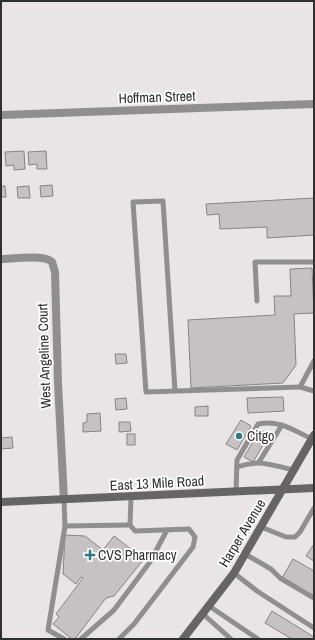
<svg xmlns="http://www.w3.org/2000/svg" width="315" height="640" font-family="'Archivo Narrow',sans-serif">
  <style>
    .building { fill: #c6c2c3; stroke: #878384 }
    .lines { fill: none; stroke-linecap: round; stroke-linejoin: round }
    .service { stroke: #908e8e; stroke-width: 5 }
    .minor { stroke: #908e8e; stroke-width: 8 }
    .secondary { stroke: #676465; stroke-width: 8 }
    .poi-dot { fill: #317982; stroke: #fff; stroke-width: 1.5 }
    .labels { text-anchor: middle; stroke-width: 3.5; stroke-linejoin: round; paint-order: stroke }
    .street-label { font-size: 14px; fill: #313030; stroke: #fff }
    .poi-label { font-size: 14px; fill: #313030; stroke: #fff; text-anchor: start }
  </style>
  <rect width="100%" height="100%" fill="#e9e4e6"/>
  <!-- building -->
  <g class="building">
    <polygon points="24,151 25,169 14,170 14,165 6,166 5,152"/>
    <polygon points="46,151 47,169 37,169 37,164 29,165 28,152"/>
    <polygon points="52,185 53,196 41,197 40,186"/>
    <polygon points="1,186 5,186 6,197 1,197"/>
    <polygon points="29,186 30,198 18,198 17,187"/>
    <polygon points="314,198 314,235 267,238 267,227 220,229 219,214 207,215 206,204"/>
    <polygon points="312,268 314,313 294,314 296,365 283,383 191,388 188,320 275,315 274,296 291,296 290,269"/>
    <polygon points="115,354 126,354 127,363 116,364"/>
    <polygon points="283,397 284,411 248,413 247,398"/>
    <polygon points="126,398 127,409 116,410 115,399"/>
    <polygon points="208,406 208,416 195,416 195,407"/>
    <polygon points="100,413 101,431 83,432 83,423 87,422 87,414"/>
    <polygon points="241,420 251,426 237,450 226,444"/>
    <polygon points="119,422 130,422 131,431 119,432"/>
    <polygon points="260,430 269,435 253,462 244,457"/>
    <rect x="127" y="434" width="8" height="11"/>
    <polygon points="12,437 13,448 1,449 1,438"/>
    <polygon points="65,535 85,536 103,550 114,536 144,559 114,596 106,598 75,639 72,639 53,624 59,617 56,614 83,578 81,577 76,584 63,574"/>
    <polygon points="314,544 314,561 306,556"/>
    <polygon points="293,559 314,571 314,597 282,578"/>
    <polygon points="272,611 314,637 314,639 292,639 265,623"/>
  </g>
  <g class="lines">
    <!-- service -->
    <g class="service">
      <polyline points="257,301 255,262 314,262"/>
      <polyline points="314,361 300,387 314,391"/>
      <polyline points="175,391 163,201 133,202 146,392 300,387"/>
      <polyline points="259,462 282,425"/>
      <path d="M237,467C260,459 271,465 294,470"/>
      <path d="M236,492L237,460L258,424C280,420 293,430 312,439"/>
      <polyline points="64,500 65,526 48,630 64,639"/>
      <polyline points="65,526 130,525"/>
      <polyline points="261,527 286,537 295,537 300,532 314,508"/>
      <polyline points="245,554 271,569 280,578 314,598"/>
      <polyline points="234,573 257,591 314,628"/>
      <polyline points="209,606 258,639"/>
      <polyline points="203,614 231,639"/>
      <polyline points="81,639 114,610 150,562 167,530"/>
      <polyline points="119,639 134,624 193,547 195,537 189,529 135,531 130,525 131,497"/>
    </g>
    <!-- minor -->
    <g class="minor">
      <polyline points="1,115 314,104"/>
      <path d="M1,259C11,259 45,254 52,262C53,265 54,269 55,272L58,383L64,500"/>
    </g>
    <!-- secondary -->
    <g class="secondary">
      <polyline points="1,502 314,488"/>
      <polyline points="183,639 234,573 314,435"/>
    </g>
  </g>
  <!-- markers -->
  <g class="poi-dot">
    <circle cx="239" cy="436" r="4"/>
    <path d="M88 549h4v4h4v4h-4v4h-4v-4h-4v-4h4z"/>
  </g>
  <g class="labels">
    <!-- street labels -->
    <g class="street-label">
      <text transform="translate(157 97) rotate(-2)" y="5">Hoffman Street</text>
      <text transform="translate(44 356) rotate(-92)" y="5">West Angeline Court</text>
      <text transform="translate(157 483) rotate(-3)" y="5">East 13 Mile Road</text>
      <text transform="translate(242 533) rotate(-59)" y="5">Harper Avenue</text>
    </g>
    <!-- poi labels -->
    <g class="poi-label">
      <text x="247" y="441">Citgo</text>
      <text x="98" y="560">CVS Pharmacy</text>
    </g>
  </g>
  <!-- border -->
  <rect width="315" height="640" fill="none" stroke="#313030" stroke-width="4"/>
</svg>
